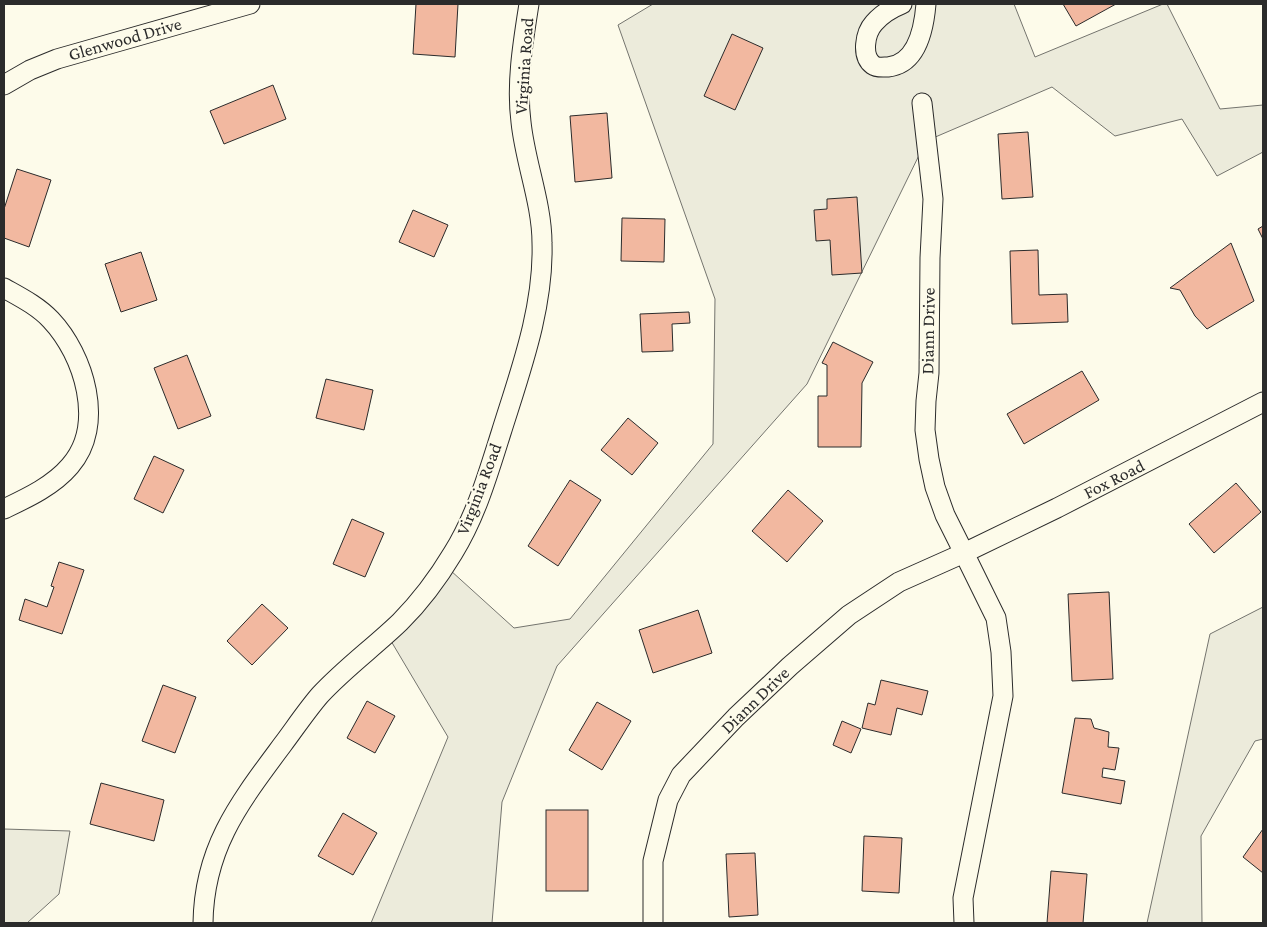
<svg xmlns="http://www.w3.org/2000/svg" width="1267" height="927" font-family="'Crimson Pro',serif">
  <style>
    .green { fill: #ecebdb; stroke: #74746e }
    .building { fill: #f2b8a0; stroke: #2b2b2b }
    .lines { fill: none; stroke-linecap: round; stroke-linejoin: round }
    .minor-casing { stroke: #2b2b2b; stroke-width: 21 }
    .minor { stroke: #fdfbea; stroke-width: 19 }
    .labels { text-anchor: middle; stroke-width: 4; stroke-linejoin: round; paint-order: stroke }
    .street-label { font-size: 18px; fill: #2b2b2b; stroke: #fdfbea }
  </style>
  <rect width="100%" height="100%" fill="#fdfbea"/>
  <!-- green -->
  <g class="green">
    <polygon points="653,4 1014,4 1035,57 1163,4 1167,4 1220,109 1263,105 1263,152 1217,176 1182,119 1115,136 1052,87 926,141 807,384 557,666 502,802 492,923 371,923 448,737 391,641 450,570 514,628 570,619 713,444 715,299 618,25"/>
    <polygon points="1263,607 1263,739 1255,741 1201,836 1202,923 1147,923 1210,634"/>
    <polygon points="4,829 70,831 59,894 27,923 4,923"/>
  </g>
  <!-- building -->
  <g class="building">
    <polygon points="416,4 458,4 455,57 413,54"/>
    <polygon points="1063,4 1116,4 1076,26"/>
    <polygon points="732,34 763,48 735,110 704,96"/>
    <polygon points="273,85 286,119 224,144 210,111"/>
    <polygon points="607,113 612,178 575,182 570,116"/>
    <polygon points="1028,132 1033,197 1002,199 998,134"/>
    <polygon points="17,169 51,180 29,247 4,238 4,209"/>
    <polygon points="857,197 862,273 832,275 830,240 816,241 814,210 827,209 827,199"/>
    <polygon points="413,210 448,225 434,257 399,242"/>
    <polygon points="622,218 665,219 664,262 621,261"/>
    <polygon points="1263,226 1263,239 1258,229"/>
    <polygon points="1231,243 1254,301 1207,329 1195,316 1180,290 1170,288"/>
    <polygon points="1038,250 1039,295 1067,294 1068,322 1012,324 1010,251"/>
    <polygon points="141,252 157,300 121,312 105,264"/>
    <polygon points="689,312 690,323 672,324 673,351 642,352 640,314"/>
    <polygon points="833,342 873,362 862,383 861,447 818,447 818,396 827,396 827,365 822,363"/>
    <polygon points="187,355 211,416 178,429 154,368"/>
    <polygon points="1082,371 1099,400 1024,444 1007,414"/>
    <polygon points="326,379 373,390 364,430 316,418"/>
    <polygon points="628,418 658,443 632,475 601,450"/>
    <polygon points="154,456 184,470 163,513 134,499"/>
    <polygon points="570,480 601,500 558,566 528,546"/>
    <polygon points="1236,483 1261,512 1214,553 1189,524"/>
    <polygon points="788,490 823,521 787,562 752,531"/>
    <polygon points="352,519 384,533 365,577 333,564"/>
    <polygon points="59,562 84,570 62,634 19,620 25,599 47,607 54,587 51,586"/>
    <polygon points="1109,592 1113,679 1072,681 1068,594"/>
    <polygon points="262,604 288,628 252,665 227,641"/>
    <polygon points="698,610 712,653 653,673 639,630"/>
    <polygon points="881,680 928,691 922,715 897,708 891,735 862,728 868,703 875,705"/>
    <polygon points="163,685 196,697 175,753 142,741"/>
    <polygon points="367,701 395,716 375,753 347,738"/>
    <polygon points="597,702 631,721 602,770 569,750"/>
    <polygon points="1075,718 1091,719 1094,728 1109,732 1108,747 1119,748 1115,770 1103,768 1102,777 1125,781 1121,804 1062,793"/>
    <polygon points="842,721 861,729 851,753 833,745"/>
    <polygon points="101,783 164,800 154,841 90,824"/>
    <rect x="546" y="810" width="42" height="81"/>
    <polygon points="343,813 377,833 353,875 318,856"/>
    <polygon points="1263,829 1263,873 1243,857"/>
    <polygon points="864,836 902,838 899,893 862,891"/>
    <polygon points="755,853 758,915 729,917 726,854"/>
    <polygon points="1051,871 1087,874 1083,923 1047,923"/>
  </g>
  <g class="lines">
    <!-- minor casing -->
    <g class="minor-casing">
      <g id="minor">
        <path d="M902,4C892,8 881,15 874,23C865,33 861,56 873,65C877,68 883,67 888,67C917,64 924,28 926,4"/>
        <polyline points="4,85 30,70 57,59 250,4"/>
        <polyline points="922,103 933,199 930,258 929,373 926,401 925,430 929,459 935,487 945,515 964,553 1057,508 1263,402"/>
        <path d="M4,288C20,297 38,306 51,320C84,355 106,425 70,466C53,486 27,498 4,509"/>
        <path d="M203,923C204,847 240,802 283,744C295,728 307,710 320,695C345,668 374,647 400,622C421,601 438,578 453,553C476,516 488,474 501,433C520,372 544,308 542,243C542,203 525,162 521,122C516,83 523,42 529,4"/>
        <polyline points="653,923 653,861 668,800 681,775 736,717 790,666 849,615 899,582 964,553 996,618 1001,652 1003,696 963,898 964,923"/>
      </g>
    </g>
    <!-- minor -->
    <use href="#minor" class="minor"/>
  </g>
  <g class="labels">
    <!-- street labels -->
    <g class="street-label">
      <text transform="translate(125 39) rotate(-16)" y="6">Glenwood Drive</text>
      <text transform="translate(524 66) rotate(-86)" y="6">Virginia Road</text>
      <text transform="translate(928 331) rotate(-89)" y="6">Diann Drive</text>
      <text transform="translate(1114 479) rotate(-27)" y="6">Fox Road</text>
      <text transform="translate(479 489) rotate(-69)" y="6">Virginia Road</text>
      <text transform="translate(755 700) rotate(-44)" y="6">Diann Drive</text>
    </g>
  </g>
  <!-- border -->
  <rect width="1267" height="927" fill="none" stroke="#2b2b2b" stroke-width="10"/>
</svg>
